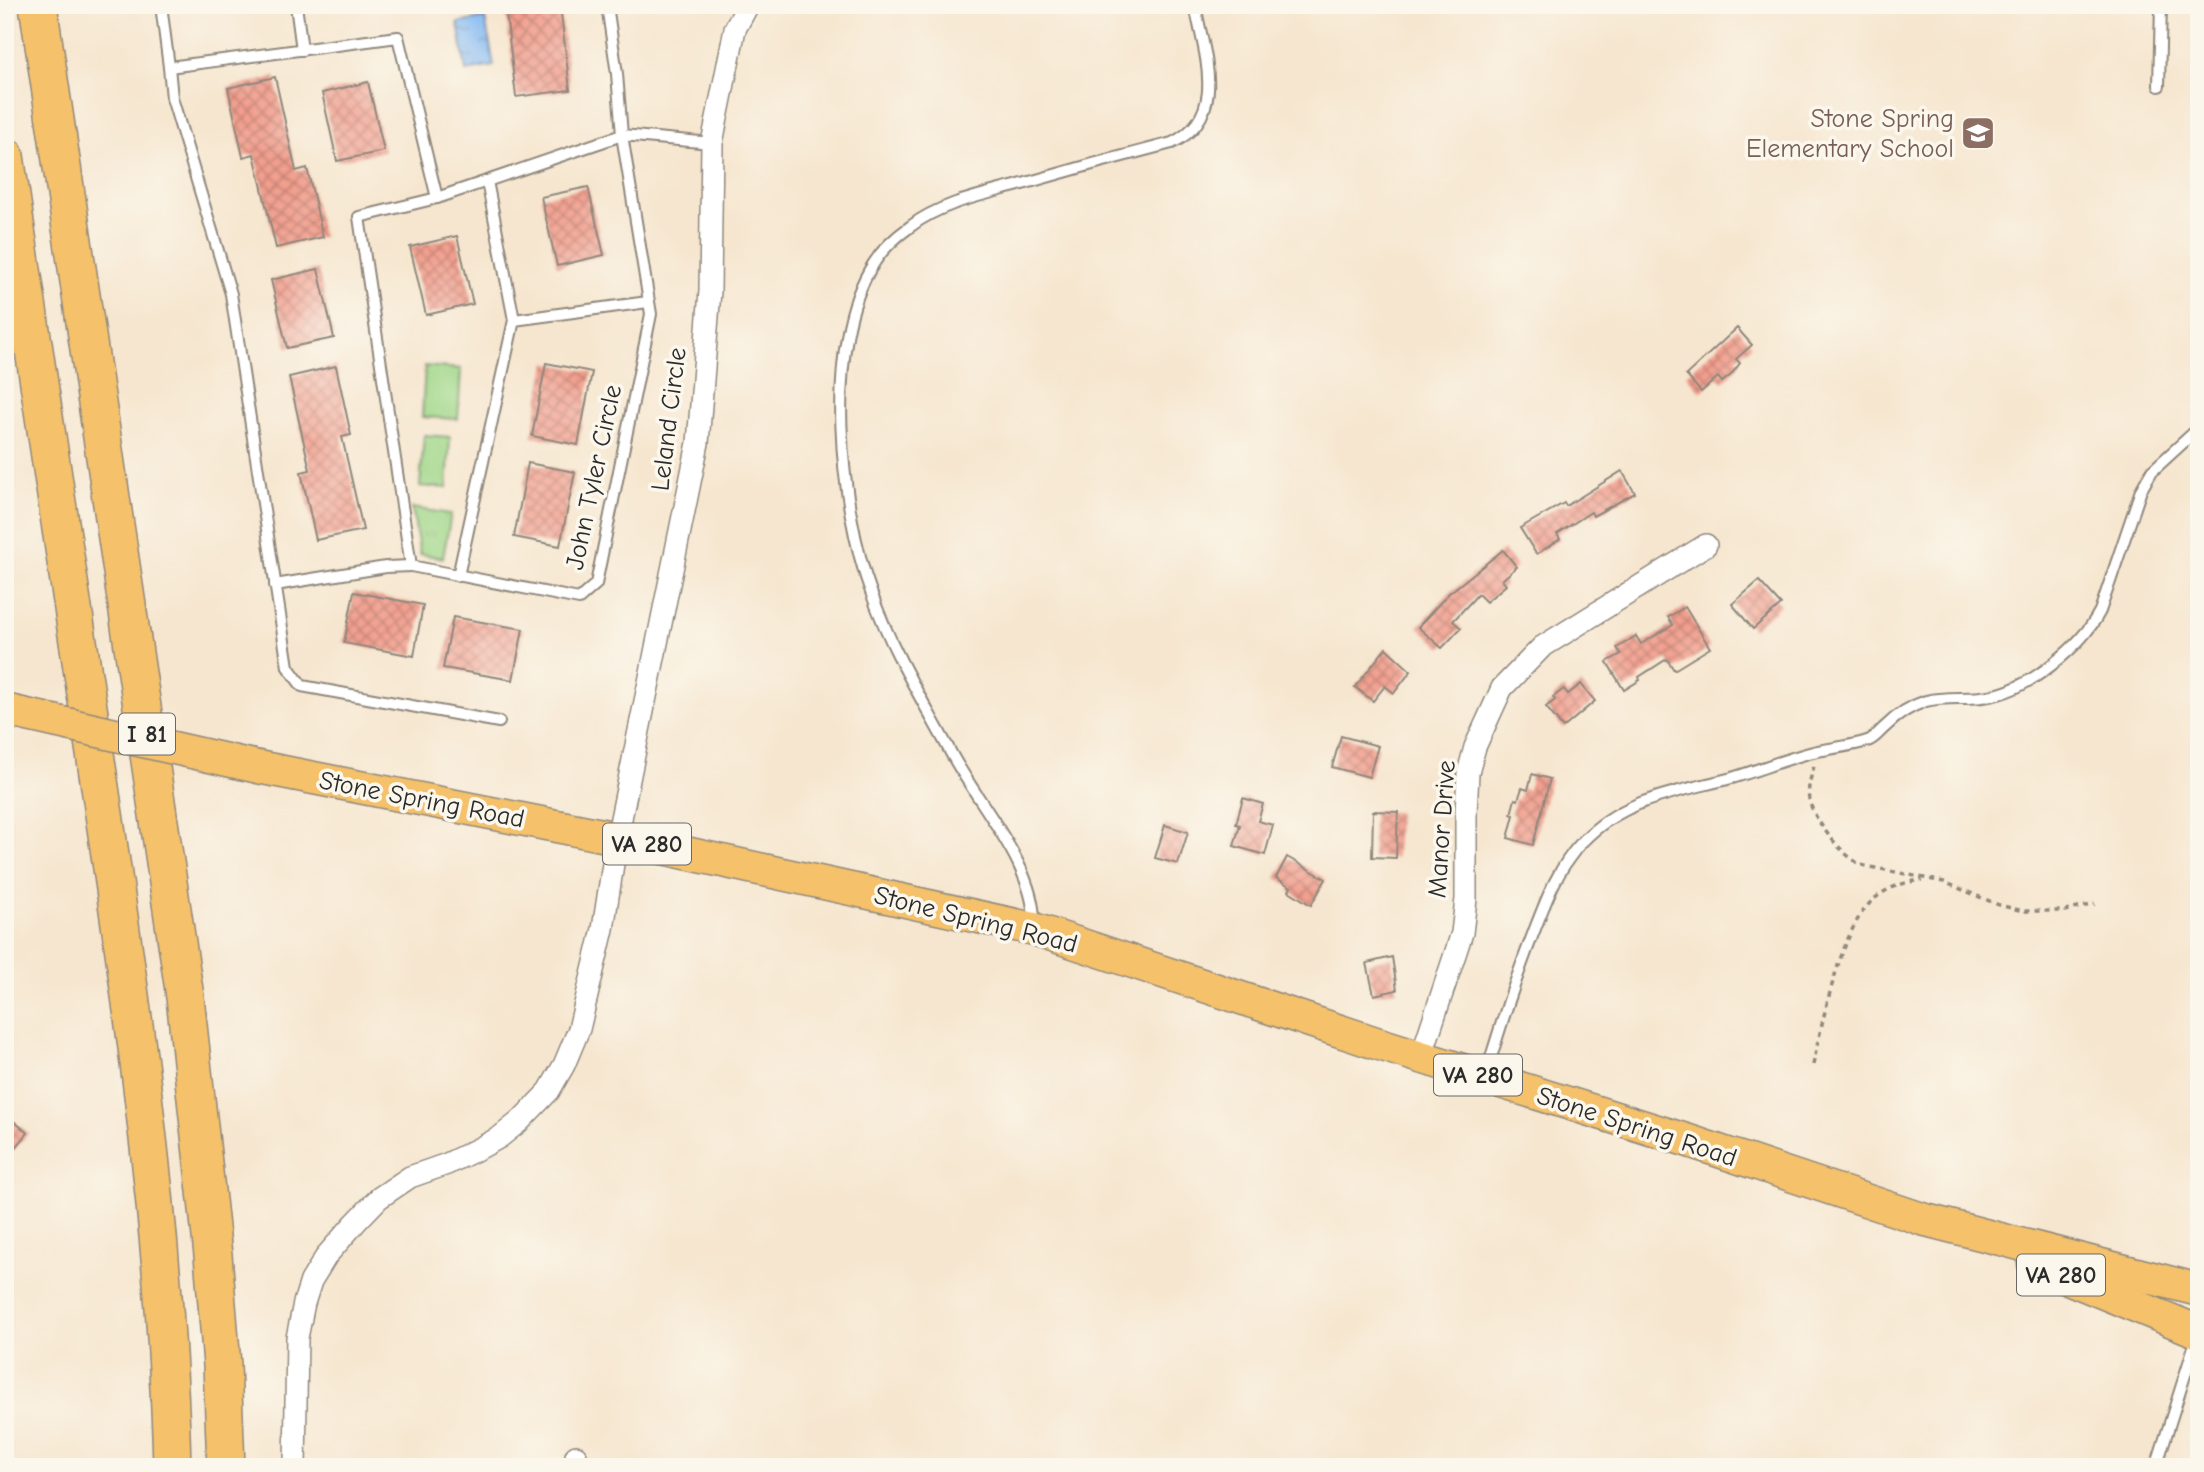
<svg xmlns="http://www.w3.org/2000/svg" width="2204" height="1472" font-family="'Comic Neue',sans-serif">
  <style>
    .green { fill: #a0d789; stroke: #66815a; stroke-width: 2 }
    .park { fill: url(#park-tufts); stroke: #66815a; stroke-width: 2 }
    .water { fill: url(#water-ripples); stroke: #58728f; stroke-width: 2 }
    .building { fill: url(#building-cross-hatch) }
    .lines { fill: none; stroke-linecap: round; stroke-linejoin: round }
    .lane-casing { stroke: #90887d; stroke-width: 14 }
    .street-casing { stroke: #90887d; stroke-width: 24 }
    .primary-casing { stroke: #90887d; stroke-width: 35 }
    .highway-casing { stroke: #90887d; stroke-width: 40 }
    .path { stroke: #90887d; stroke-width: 3.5; stroke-dasharray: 5 5; stroke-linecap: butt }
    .lane { stroke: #fff; stroke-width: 10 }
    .street { stroke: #fff; stroke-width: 21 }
    .primary { stroke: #f5c16b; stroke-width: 32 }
    .highway { stroke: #f5c16b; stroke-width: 37 }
    .primary-bridge-casing { stroke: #90887d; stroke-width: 35; stroke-linecap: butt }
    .primary-bridge { stroke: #f5c16b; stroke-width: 32 }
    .labels { text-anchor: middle; stroke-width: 7; stroke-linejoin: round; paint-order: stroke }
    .shield { fill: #fbf7ec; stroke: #696865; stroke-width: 2 }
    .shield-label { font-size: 24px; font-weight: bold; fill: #2b2b2b }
    .education-label { font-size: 26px; fill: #785e54; stroke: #fbf7ec; text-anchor: end }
    .street-label { font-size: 26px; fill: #2b2b2b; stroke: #fbf7ec }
  </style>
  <defs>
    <pattern id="park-tufts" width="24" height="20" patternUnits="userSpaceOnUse" patternTransform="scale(1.75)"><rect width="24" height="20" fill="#a0d789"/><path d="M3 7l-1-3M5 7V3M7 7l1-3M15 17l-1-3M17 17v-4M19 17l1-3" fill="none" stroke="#8ab976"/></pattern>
    <pattern id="water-ripples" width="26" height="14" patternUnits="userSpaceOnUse" patternTransform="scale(1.75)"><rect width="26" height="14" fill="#84b9f3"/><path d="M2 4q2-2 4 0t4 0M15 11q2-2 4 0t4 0" fill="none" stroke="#6c97c5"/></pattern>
    <pattern id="building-cross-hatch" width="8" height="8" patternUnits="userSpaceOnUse" patternTransform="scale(1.75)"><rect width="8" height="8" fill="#f29f8e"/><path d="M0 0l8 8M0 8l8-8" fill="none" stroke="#c48274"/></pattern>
  </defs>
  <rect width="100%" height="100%" fill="#fbf7ec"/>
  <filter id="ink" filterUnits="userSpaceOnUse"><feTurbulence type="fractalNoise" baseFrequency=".0143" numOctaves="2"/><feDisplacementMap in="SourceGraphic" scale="14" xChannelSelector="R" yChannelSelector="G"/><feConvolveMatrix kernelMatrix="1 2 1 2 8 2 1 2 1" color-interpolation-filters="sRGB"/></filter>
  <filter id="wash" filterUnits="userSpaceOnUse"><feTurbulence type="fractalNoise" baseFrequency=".00686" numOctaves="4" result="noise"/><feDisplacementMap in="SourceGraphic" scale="28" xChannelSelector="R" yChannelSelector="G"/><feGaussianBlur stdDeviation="1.57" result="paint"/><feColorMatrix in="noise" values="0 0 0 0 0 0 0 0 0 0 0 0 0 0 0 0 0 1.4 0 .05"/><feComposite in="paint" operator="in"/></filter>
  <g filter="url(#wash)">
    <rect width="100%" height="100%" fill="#f6e6cf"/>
    <!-- green -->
    <g class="green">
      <polygon points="425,366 461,369 458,419 422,417"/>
      <polygon points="424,435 450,437 447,488 420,486"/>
    </g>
    <!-- park -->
    <polygon class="park" points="412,508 451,514 443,558 420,554"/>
    <!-- water -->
    <polygon class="water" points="485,18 494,66 466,71 458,23"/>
    <g id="blocks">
      <!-- building -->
      <g class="building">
        <polygon points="505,5 560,5 570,90 516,97"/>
        <polygon points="275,77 296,171 307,168 323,237 276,248 254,154 243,157 228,88"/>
        <polygon points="368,82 384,151 337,161 322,93"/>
        <polygon points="588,187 604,255 557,266 541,197"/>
        <polygon points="457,236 473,304 426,315 410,247"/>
        <polygon points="318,269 334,338 287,348 271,280"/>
        <polygon points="1737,328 1752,345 1736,359 1740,363 1731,375 1722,382 1718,377 1701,392 1686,375"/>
        <polygon points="546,363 592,372 578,445 532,436"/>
        <polygon points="336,366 351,435 342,437 363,530 316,540 301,472 310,470 289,377"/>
        <polygon points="528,463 575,472 560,546 514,537"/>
        <polygon points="1622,471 1635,493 1593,516 1591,512 1557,534 1560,539 1537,554 1535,552 1520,528 1564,503 1566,506"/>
        <polygon points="1503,550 1517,567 1502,580 1506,585 1486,602 1478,594 1453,621 1461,628 1442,648 1418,627 1448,594"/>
        <polygon points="1759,581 1781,605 1753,629 1732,604"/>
        <polygon points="354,592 423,605 414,656 344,643"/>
        <polygon points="1685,607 1710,648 1674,670 1667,659 1639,677 1640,680 1624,690 1607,662 1621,654 1617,648 1636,636 1641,644 1673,625 1668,617"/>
        <polygon points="453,617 523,629 513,680 443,668"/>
        <polygon points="1386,648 1411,671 1394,693 1385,686 1373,701 1355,687"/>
        <polygon points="1581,684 1595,701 1563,728 1546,707 1555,700 1553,697 1564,689 1568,694"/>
        <polygon points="1341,736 1378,746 1369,777 1332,767"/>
        <polygon points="1532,774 1550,779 1533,845 1508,838 1514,815 1511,814 1515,799 1518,800 1522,788 1528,790"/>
        <polygon points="1243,798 1263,804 1258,821 1273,825 1265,855 1234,846 1240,825 1236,824"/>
        <polygon points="1373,811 1398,812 1396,858 1372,857"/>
        <polygon points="1165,825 1188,832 1178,864 1155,858"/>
        <polygon points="1287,857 1326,879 1311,905 1289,891 1291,887 1276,878"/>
        <polygon points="1392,957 1397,990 1374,995 1367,963"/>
        <polygon points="5,1114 28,1133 5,1161"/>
      </g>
    </g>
  </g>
  <g filter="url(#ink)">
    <use href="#blocks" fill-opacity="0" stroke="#90887d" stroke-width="2"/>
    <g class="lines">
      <!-- lane casing -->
      <g class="lane-casing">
        <g id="lane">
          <polyline points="161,5 169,67"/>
          <polyline points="296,5 302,50"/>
          <polyline points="607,5 617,74 622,135 651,314 596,584 579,599 411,566 359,217 437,198 622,135 712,143"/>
          <polyline points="2159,86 2161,5"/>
          <polyline points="437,198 398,37 169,67 172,98 231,294 288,667 302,686 499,722"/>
          <polyline points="514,320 648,302"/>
          <polyline points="458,576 514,320 487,181"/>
          <polyline points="275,585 386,567 411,566"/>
          <path d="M1034,926C1037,868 978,804 951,753C922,700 891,649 871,592C840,508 822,341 874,263C883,248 897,236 911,226C941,203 983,195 1019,185C1070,170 1121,156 1172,143C1229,116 1204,54 1195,5"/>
          <path d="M1486,1074C1500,1027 1515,980 1533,934C1546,900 1558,867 1583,841C1624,798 1678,792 1732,778C1759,770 1785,759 1813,752C1827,749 1858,745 1870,740C1877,736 1880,731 1886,726C1897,715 1911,706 1926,701C1947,696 1968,700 1989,696C2028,690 2082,646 2100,611L2141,490L2152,471L2199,428"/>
          <polyline points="2156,1467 2198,1334"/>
        </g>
      </g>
      <!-- street casing -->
      <g class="street-casing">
        <g id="street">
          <polyline points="1421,1057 1462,933 1466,899 1466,813 1468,773 1475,747 1502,688 1542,647 1706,545"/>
          <polyline points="576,1456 576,1467"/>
          <polyline points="295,1467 297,1338 304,1303 311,1281 327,1255 355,1223 379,1198 410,1177 447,1164 482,1147 500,1137 520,1121 549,1091 564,1065 579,1029 603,929 617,838 698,443 710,291 712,143 735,29 748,5"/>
        </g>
      </g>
      <!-- primary casing -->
      <g class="primary-casing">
        <g id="primary">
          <polyline points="258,767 617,838 1034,929 1373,1042 1689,1141 1922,1219 2199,1290"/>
          <polyline points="2034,1264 2199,1332"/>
        </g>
      </g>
      <!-- highway casing -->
      <g class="highway-casing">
        <g id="highway">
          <polyline points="38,5 185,997 213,1255 222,1365 226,1467"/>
          <path d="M5,156C35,353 63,550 94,747C130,986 166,1225 172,1467"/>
        </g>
      </g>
      <!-- path -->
      <g class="path">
        <path d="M1814,766C1811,777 1807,788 1809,799C1813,820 1842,855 1861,865L1944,882L1999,905L2023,911H2065L2095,904"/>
        <path d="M1813,1065C1822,1023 1840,934 1869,904C1883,889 1902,882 1922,880"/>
      </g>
      <!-- lane -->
      <use href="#lane" class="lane"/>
      <!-- street -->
      <use href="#street" class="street"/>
      <!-- primary -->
      <use href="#primary" class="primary"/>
      <!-- highway -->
      <use href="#highway" class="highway"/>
      <!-- primary-bridge casing -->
      <g class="primary-bridge-casing">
        <polyline id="primary-bridge" points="5,710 258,767"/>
      </g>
      <!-- primary-bridge -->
      <use href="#primary-bridge" class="primary-bridge"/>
    </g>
  </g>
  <!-- icons -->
  <defs>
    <g id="school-square" transform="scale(1.75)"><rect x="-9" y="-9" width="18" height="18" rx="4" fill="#8d6e63" stroke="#fbf7ec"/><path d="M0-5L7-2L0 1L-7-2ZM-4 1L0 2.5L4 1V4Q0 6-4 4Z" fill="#fff"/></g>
  </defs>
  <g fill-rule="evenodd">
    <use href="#school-square" x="1978" y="133"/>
  </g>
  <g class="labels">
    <!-- shield labels -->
    <g class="shield">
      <rect x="119" y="713.5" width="56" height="41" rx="5"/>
      <rect x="603" y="823.5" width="88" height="41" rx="5"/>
      <rect x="1434" y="1054.5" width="88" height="41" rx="5"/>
      <rect x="2017" y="1254.5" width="88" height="41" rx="5"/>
    </g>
    <g class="shield-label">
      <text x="147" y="742">I 81</text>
      <text x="647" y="852">VA 280</text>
      <text x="1478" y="1083">VA 280</text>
      <text x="2061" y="1283">VA 280</text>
    </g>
    <!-- education labels -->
    <g class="education-label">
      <text x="1954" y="127">Stone Spring<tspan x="1954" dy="30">Elementary School</tspan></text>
    </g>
    <!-- street labels -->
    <g class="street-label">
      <text transform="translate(668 419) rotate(-83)" y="9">Leland Circle</text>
      <text transform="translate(593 477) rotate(-78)" y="9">John Tyler Circle</text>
      <text transform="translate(422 799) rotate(11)" y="9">Stone Spring Road</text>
      <text transform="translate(1441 829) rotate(-86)" y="9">Manor Drive</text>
      <text transform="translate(976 919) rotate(14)" y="9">Stone Spring Road</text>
      <text transform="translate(1637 1126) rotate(18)" y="9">Stone Spring Road</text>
    </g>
  </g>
  <!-- margin -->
  <rect width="2204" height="1472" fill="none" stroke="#fbf7ec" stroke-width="28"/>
</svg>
